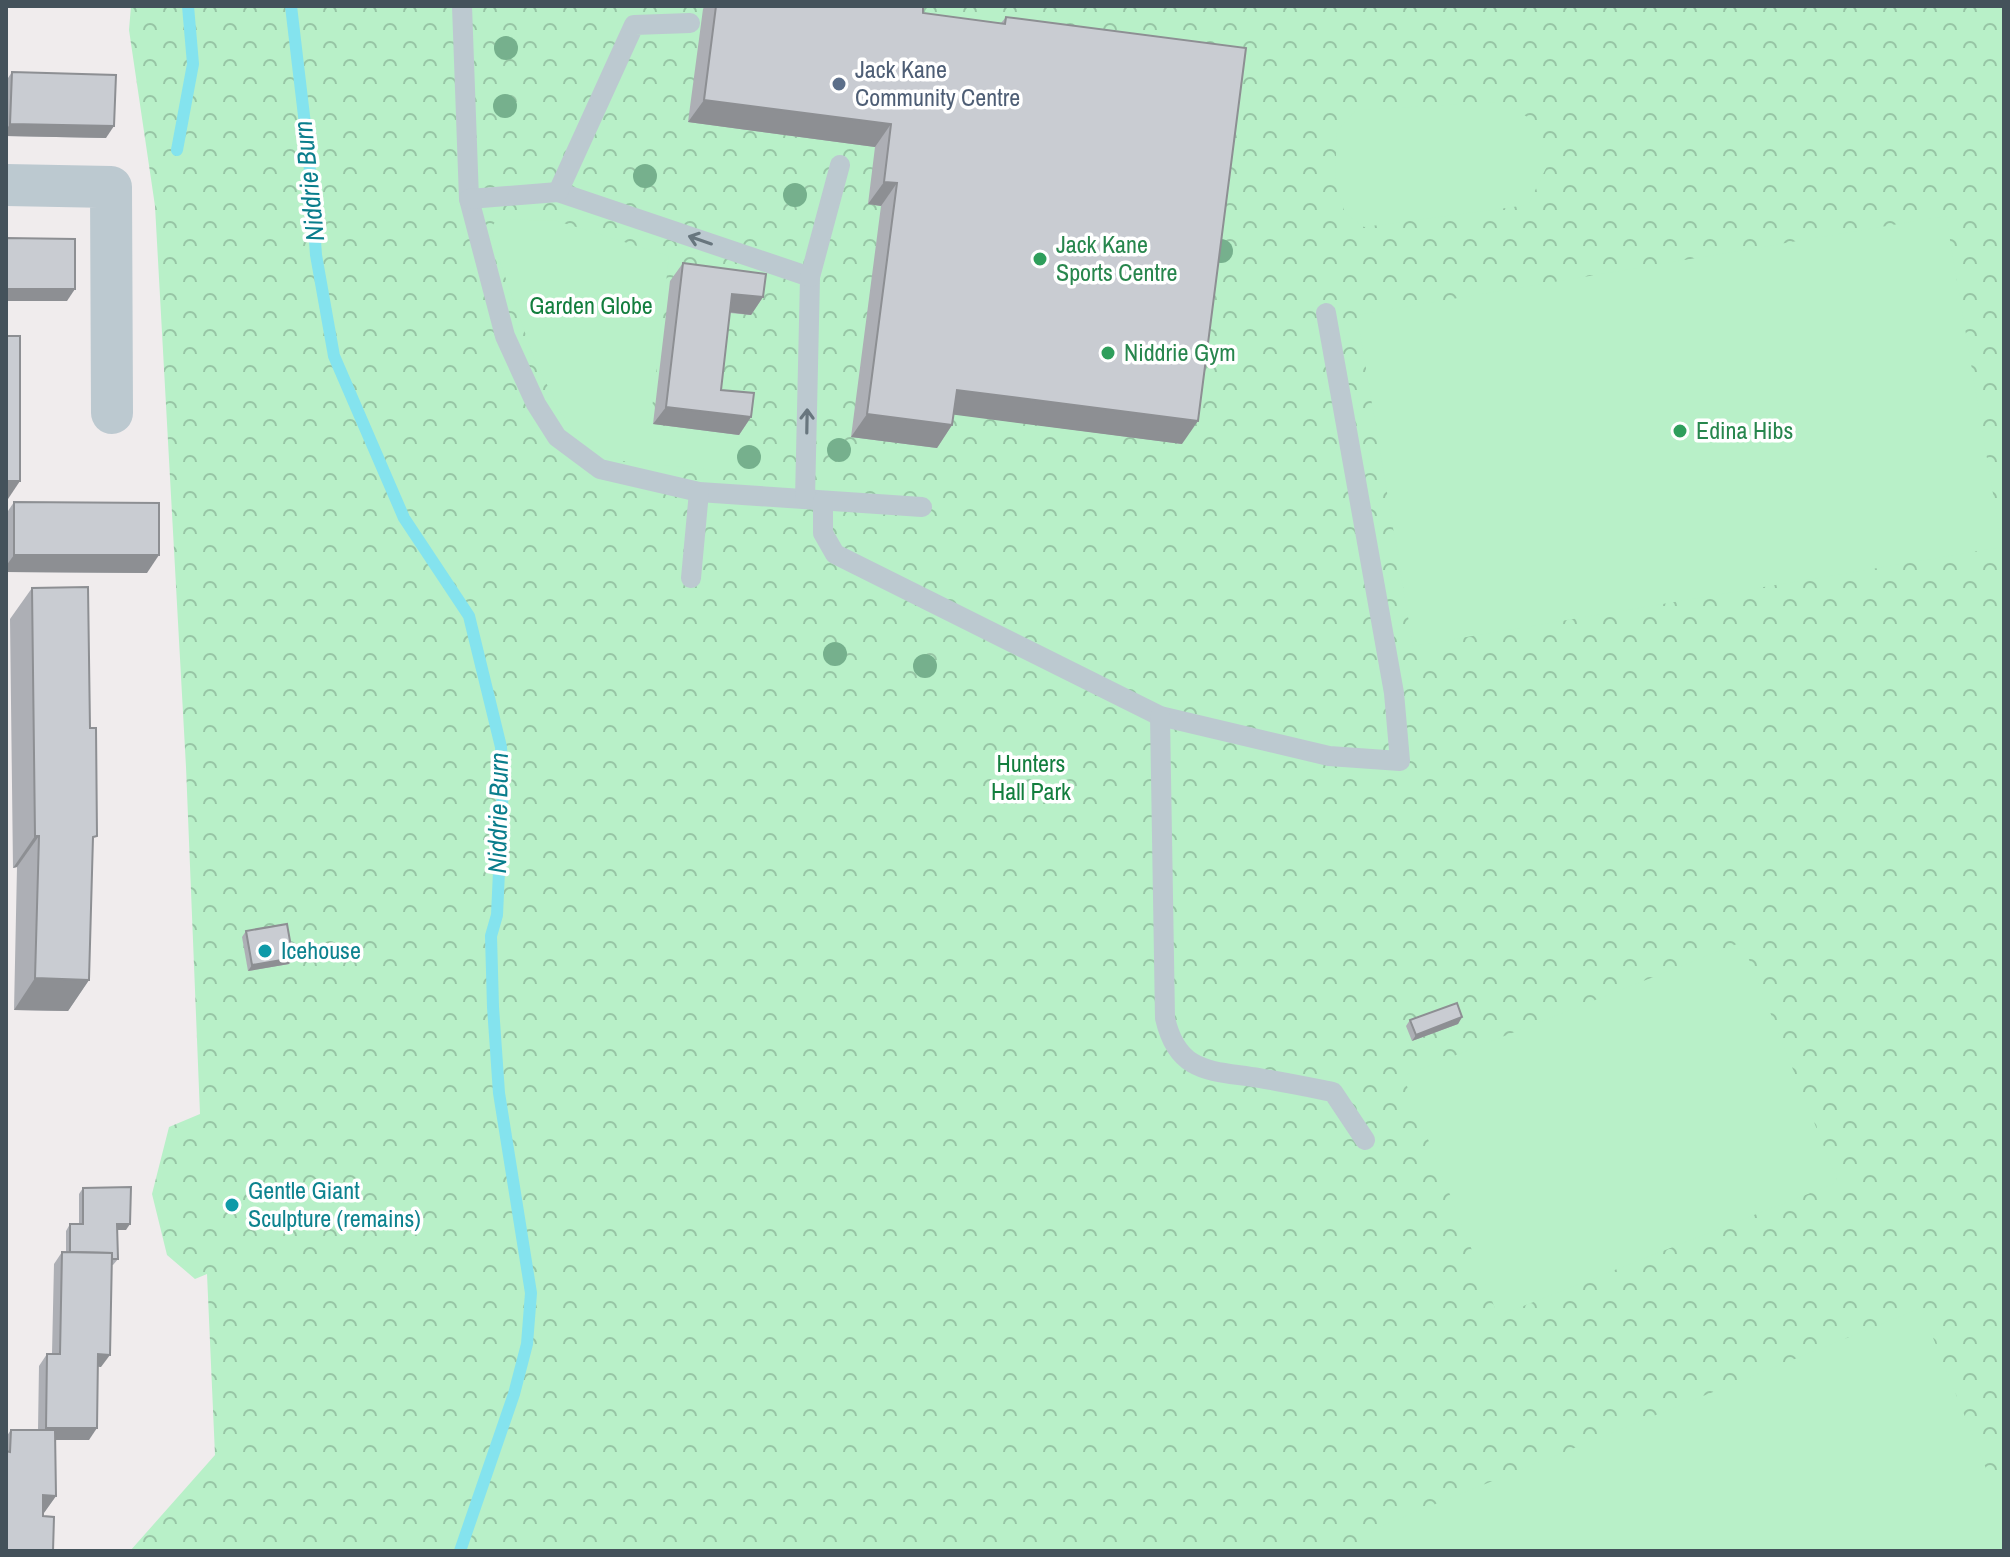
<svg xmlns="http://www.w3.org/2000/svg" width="2010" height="1557" font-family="'Archivo Narrow',sans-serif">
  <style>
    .forest { fill: url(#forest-crowns) }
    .garden { fill: #b8f0c8 }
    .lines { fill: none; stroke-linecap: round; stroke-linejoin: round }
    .stream { stroke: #84e3ee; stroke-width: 12 }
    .service { stroke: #bcc9d0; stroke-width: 20 }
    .minor { stroke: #bcc9d0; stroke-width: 42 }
    .tree { fill: #76b08d }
    .wall { fill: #adafb5 }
    .shaded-wall { fill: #8d8f93 }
    .building { fill: #c9ccd2; stroke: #8d8f93; stroke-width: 2 }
    .oneway { stroke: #68767e }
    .service-dot { fill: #5c6f8a; stroke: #fff; stroke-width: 3 }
    .leisure-dot { fill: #2e9e5b; stroke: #fff; stroke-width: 3 }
    .culture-dot { fill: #0f9aa8; stroke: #fff; stroke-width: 3 }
    .labels { text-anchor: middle; stroke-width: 7; stroke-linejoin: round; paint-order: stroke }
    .service-label { font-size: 24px; fill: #4e5e75; stroke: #fff; text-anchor: start }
    .leisure-label { font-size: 24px; fill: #27864d; stroke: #fff; text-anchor: start }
    .park-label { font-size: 24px; fill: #137e3e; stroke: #fff }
    .culture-label { font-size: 24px; fill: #0d838f; stroke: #fff; text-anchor: start }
    .water-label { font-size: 26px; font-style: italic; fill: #097d8c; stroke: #fff }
  </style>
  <defs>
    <pattern id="forest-crowns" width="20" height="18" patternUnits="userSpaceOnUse" patternTransform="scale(2)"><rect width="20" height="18" fill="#b8f0c8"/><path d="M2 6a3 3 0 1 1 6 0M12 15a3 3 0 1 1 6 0" fill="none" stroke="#97c5a5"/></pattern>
  </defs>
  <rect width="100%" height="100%" fill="#f0eced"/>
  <!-- forest -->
  <polygon class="forest" points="131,6 2004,6 2004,1551 130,1551 215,1455 207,1274 195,1279 167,1255 152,1194 169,1127 200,1114 186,767 155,206 129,30"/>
  <!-- garden -->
  <g class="garden">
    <polygon points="1503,102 1537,123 1547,166 1528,205 1364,227 1345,213 1335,183 1337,131 1356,110"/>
    <polygon points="1946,216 2002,547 1413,646 1357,315"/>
    <polygon points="497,219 557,221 669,256 650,427 741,437 734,472 612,460 580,443 560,411 534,358 489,231"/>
    <polygon points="1742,942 1838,1182 1498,1316 1403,1076"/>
    <polygon points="1921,1308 2004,1513 2004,1551 1379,1551 1371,1530"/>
  </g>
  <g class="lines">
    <!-- stream -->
    <g class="stream">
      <polyline points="291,6 309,158 316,255 334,356 404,518 469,616 501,747 503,784 497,915 491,936 493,1007 499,1093 531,1293 527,1344 514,1394 460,1551"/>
      <polyline points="177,150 193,64 188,6"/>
    </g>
    <!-- service -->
    <g class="service">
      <polyline points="462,6 469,199 505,336 536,404 557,437 600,469 699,492 922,507"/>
      <polyline points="558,192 810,277 805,499"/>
      <polyline points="469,199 558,192 634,25 690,23"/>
      <polyline points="810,277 840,165"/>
      <polyline points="823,501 823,533 835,554 1160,716 1329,756 1400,761 1394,693 1326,313"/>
      <polyline points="691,578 699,492"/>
      <path d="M1160,716L1165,1018C1178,1075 1212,1070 1259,1078C1284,1082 1308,1087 1333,1092L1365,1140"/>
    </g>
    <!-- minor -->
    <polyline class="minor" points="6,185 111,187 112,413"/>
  </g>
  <!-- trees -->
  <g class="tree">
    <circle cx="506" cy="48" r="12"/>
    <circle cx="505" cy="106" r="12"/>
    <circle cx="645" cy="176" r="12"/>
    <circle cx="795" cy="195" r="12"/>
    <circle cx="1221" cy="251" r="12"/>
    <circle cx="839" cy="450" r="12"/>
    <circle cx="749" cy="457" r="12"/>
    <circle cx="835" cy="654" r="12"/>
    <circle cx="925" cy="666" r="12"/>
  </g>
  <!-- wall -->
  <g class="wall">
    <polygon points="705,6 923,6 923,13 1001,23 1006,17 1182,444 954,414 952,425 937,448 851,437 881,206 868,204 875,147 688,122 703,9"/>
    <polygon points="12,72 106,138 6,136 6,81"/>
    <polygon points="683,263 763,297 751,315 730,313 721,390 751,417 739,435 653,424 670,281"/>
    <polygon points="14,502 147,573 6,572 6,514"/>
    <polygon points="32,588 90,728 92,842 89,980 68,1011 14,1010 17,867 13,868 10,619"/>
    <polygon points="246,931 293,958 289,964 248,971 242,937"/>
    <polygon points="1462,1017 1458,1024 1412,1041 1406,1026 1410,1020"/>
    <polygon points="83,1188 126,1230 117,1230 118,1259 113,1265 112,1265 101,1367 98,1366 89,1440 55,1440 56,1496 43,1514 6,1551 6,1437 11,1430 38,1430 39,1366 47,1354 52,1354 54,1264 62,1252 66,1252 66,1231 70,1224 79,1224 79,1194"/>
  </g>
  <!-- shaded-wall -->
  <g class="shaded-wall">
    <polygon points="704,100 891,124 875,147 688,122"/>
    <polygon points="10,124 114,126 106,138 6,136 6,130"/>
    <polygon points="884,182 897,183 881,206 868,204"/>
    <polygon points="6,289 75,289 67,301 6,301"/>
    <polygon points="732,294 763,297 751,315 720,311"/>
    <polygon points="957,390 1198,421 1182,444 941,413"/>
    <polygon points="666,407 751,417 739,435 653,424"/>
    <polygon points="867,414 952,425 937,448 851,437"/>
    <polygon points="6,481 20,481 8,499 6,499"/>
    <polygon points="14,555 159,555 147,573 6,572 6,566"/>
    <polygon points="35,836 39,836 17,867 13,868"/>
    <polygon points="293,958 289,964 248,971 252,965"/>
    <polygon points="35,978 89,980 68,1011 14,1010"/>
    <polygon points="1462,1017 1458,1024 1412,1041 1416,1035"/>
    <polygon points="117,1224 130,1224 126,1230 113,1230"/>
    <polygon points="98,1354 110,1355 101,1367 90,1366"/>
    <polygon points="46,1428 97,1428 89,1440 38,1440"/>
    <polygon points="43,1495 56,1496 34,1527"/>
  </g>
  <!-- building -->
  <g class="building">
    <polygon points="716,6 923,6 923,13 1005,24 1006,17 1246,48 1198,421 957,390 952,425 867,414 897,183 884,182 891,124 704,100"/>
    <polygon points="12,72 116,75 114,126 10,124"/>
    <polygon points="6,238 75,239 75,289 6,289"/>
    <polygon points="683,263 766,274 763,297 732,294 721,390 754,393 751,417 666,407"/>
    <rect x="6" y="336" width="14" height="145"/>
    <polygon points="14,502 159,503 159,555 14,555"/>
    <polygon points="88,587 90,728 96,728 97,836 93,837 89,980 35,978 39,836 35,836 32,588"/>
    <polygon points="287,924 293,958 252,965 246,931"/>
    <polygon points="1457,1003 1462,1017 1416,1035 1410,1020"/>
    <polygon points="131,1187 130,1224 117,1224 118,1259 112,1259 112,1253 70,1252 70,1224 83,1224 83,1188"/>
    <polygon points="62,1252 112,1253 110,1355 98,1354 97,1428 46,1428 47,1354 60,1354"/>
    <polygon points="11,1430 55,1430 56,1496 43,1495 43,1516 54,1517 53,1551 6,1551 6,1451 10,1452"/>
  </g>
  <!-- one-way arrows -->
  <defs><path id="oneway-shaft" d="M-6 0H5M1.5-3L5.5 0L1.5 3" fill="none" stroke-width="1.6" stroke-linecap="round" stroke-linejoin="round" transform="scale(2)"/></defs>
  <g class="oneway">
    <use href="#oneway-shaft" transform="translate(700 240) rotate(-161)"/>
    <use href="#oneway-shaft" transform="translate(807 421) rotate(-89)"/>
  </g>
  <!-- markers -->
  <circle class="service-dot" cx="839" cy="84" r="8"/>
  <g class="leisure-dot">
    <circle cx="1040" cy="259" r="8"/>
    <circle cx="1108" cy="353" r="8"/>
    <circle cx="1680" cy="431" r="8"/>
  </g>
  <g class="culture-dot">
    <circle cx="265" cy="951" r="8"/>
    <circle cx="232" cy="1205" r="8"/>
  </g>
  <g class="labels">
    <!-- service labels -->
    <g class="service-label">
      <text x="855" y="78">Jack Kane<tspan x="855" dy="28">Community Centre</tspan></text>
    </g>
    <!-- leisure labels -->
    <g class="leisure-label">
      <text x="1056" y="253">Jack Kane<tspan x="1056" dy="28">Sports Centre</tspan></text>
      <text x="1124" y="361">Niddrie Gym</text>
      <text x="1696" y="439">Edina Hibs</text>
    </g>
    <!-- park labels -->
    <g class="park-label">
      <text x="591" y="314">Garden Globe</text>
      <text x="1031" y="772">Hunters<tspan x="1031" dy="28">Hall Park</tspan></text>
    </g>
    <!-- culture labels -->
    <g class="culture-label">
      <text x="281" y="959">Icehouse</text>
      <text x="248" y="1199">Gentle Giant<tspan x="248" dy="28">Sculpture (remains)</tspan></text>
    </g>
    <!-- water labels -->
    <g class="water-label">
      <text transform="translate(309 181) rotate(-96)" y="9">Niddrie Burn</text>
      <text transform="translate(498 813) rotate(-89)" y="9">Niddrie Burn</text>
    </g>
  </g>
  <!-- border -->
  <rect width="2010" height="1557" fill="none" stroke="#44525b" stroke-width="16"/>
</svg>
